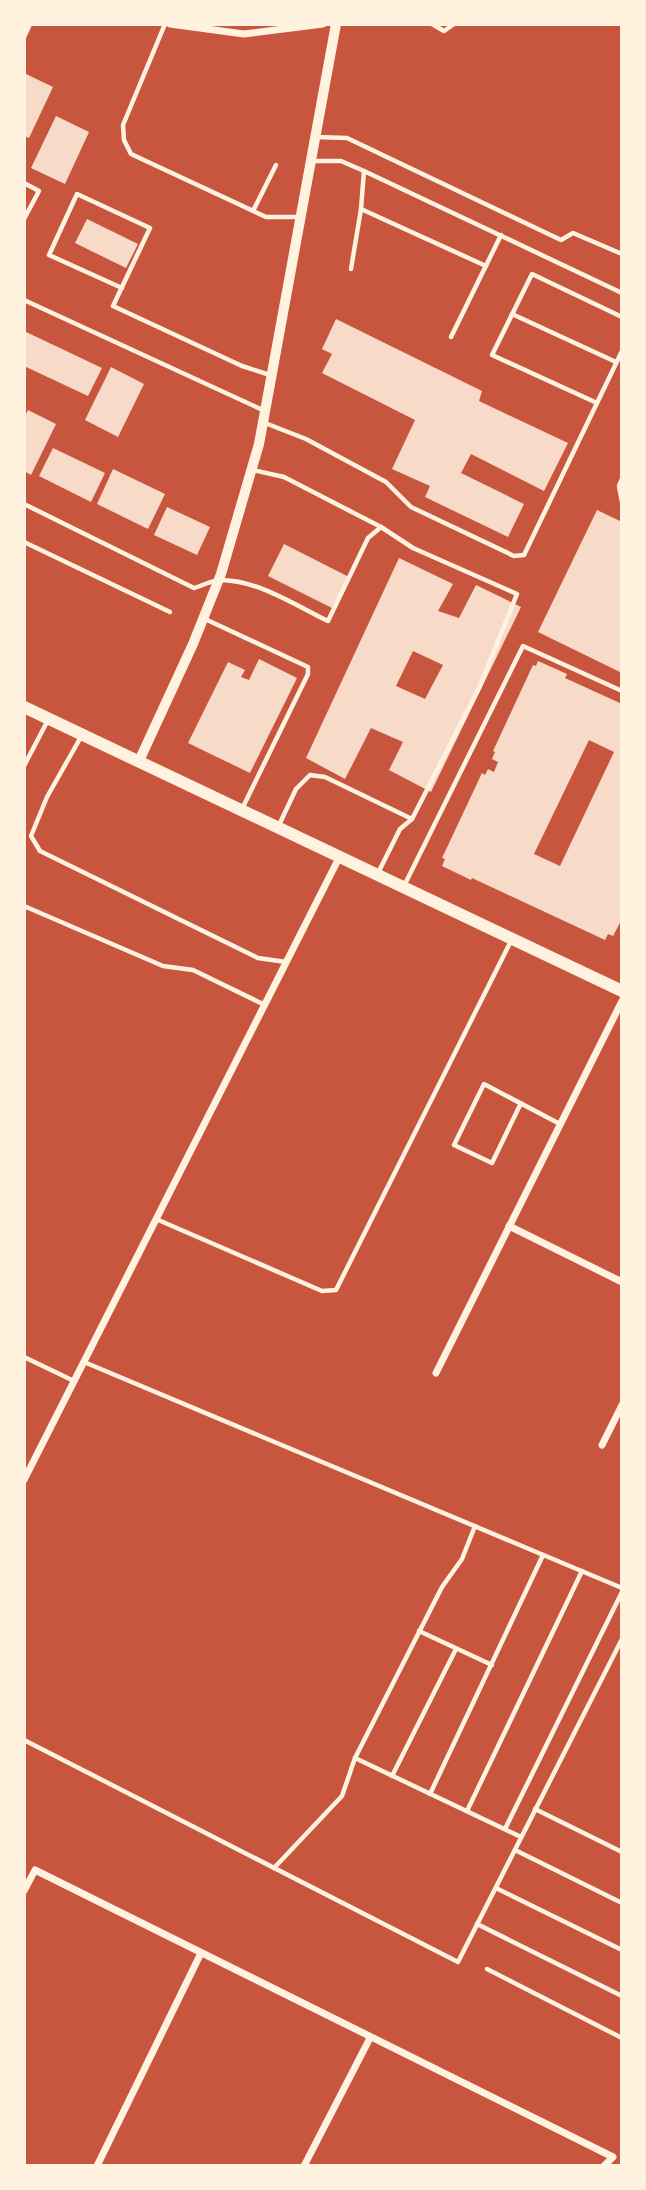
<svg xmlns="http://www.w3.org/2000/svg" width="646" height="2190" font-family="'Source Sans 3',sans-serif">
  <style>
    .building { fill: #f7dbc8; fill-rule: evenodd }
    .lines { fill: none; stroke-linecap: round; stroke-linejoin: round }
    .service { stroke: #fff3e0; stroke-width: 4.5 }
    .minor { stroke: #fff3e0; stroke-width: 7 }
    .tertiary { stroke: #fff3e0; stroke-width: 10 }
    .secondary { stroke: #fff3e0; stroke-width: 12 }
  </style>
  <rect width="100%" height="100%" fill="#c8553d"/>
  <!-- building -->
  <g class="building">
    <polygon points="24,73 53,87 29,138 24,136"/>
    <polygon points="56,116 89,132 65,184 31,168"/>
    <polygon points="87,219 138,244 126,268 75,243"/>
    <polygon points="336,319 482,391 479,401 568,443 544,491 471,454 461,473 524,504 508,537 425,497 430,486 392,469 415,420 322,373 332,354 322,349"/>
    <polygon points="24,331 102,368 88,396 24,366"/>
    <polygon points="111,367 144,384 118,437 85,420"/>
    <polygon points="28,410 56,424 31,475 24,471 24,418"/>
    <polygon points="53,448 105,473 91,502 39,476"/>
    <polygon points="113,469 165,494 148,529 97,504"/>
    <polygon points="167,507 210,527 197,555 154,535"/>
    <polygon points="597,510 622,522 622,673 538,632"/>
    <polygon points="284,544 349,577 332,608 268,576"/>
    <path d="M399,558L453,584L438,611L459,618L476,585L521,607L431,792L389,770L403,742L371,728L345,779L306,758ZM413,651L443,665L425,699L396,686Z"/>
    <polygon points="259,659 297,678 250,773 188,743 228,662 245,670 241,677 249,680"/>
    <path d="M538,661L567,674L565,678L622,704V919L613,936L608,934L605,940L472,878L471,880L442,866L445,859L442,858L482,773L485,775L488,769L494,772L498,762L492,759L495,752L493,751L533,665L536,666ZM589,740L614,752L560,866L534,854Z"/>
  </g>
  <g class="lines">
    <!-- service -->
    <g class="service">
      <polyline points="165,24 123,125 124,140 131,154 266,217 301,217"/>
      <polyline points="432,24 444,31 454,24"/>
      <polyline points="24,37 30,24"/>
      <polyline points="316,137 347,138 561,240 573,233 622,254"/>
      <polyline points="312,161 341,161 364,171 622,293"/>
      <polyline points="24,183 39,191 24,219"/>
      <polyline points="361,209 486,266"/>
      <polyline points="253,211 276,165"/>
      <polyline points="351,269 361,209 364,171"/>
      <polyline points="122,288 49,255 77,194 150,228 113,306 242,366 270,375"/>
      <polyline points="24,300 265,411"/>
      <polyline points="512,314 616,362"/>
      <polyline points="451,337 501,235"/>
      <polyline points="597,403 492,355 532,274 622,317"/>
      <polyline points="265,423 306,439 386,482 411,507 514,556 524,555 622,351"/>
      <polyline points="253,470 284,477 381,527 413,548 517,594 480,686 412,819"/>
      <polyline points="622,479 619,486 622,502"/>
      <path d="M24,504L194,588C202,586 212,580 220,580C258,580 295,605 328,621L368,538L381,527"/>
      <polyline points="24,542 170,612"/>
      <polyline points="205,619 308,667 308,674 242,809"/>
      <polyline points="82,735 47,797 31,836 40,851 258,958 286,962"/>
      <polyline points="24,766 48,720"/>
      <polyline points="279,825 296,789 310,775 325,777 412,819 400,829 378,873"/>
      <polyline points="404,886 523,646 622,691"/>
      <polyline points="24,906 163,966 193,970 265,1005"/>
      <polyline points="521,1103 492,1163 454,1145 484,1084 560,1124"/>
      <polyline points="156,1219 322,1291 336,1290 512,939"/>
      <polyline points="24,1357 74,1381"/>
      <polyline points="84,1362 622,1588"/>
      <polyline points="419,1631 492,1665"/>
      <polyline points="24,1740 458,1962 622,1639"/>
      <polyline points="355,1758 521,1837"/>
      <polyline points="392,1776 456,1649"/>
      <polyline points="430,1794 543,1555"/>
      <polyline points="535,1809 622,1852"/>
      <polyline points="467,1811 582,1571"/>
      <polyline points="505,1829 622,1592"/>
      <polyline points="515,1850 622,1903"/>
      <polyline points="274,1868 342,1796 355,1758 442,1587 462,1559 475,1526"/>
      <polyline points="496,1888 622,1950"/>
      <polyline points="477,1924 622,1996"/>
      <polyline points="487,1969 622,2038"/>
    </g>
    <!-- minor -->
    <g class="minor">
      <polyline points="170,24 244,34 323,24"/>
      <polyline points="509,1226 622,1282"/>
      <polyline points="436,1373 622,1001"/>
      <polyline points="602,1445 622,1405"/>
      <polyline points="24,1480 340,856"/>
      <polyline points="24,1891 35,1870 613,2157 604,2166"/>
      <polyline points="97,2166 201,1953"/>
      <polyline points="304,2166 370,2038"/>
    </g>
    <!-- tertiary -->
    <polyline class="tertiary" points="139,761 193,644 221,574 259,444 336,24"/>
    <!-- secondary -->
    <polyline class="secondary" points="24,707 622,991"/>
  </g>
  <!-- border -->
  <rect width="646" height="2190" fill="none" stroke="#fff3e0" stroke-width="52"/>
</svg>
